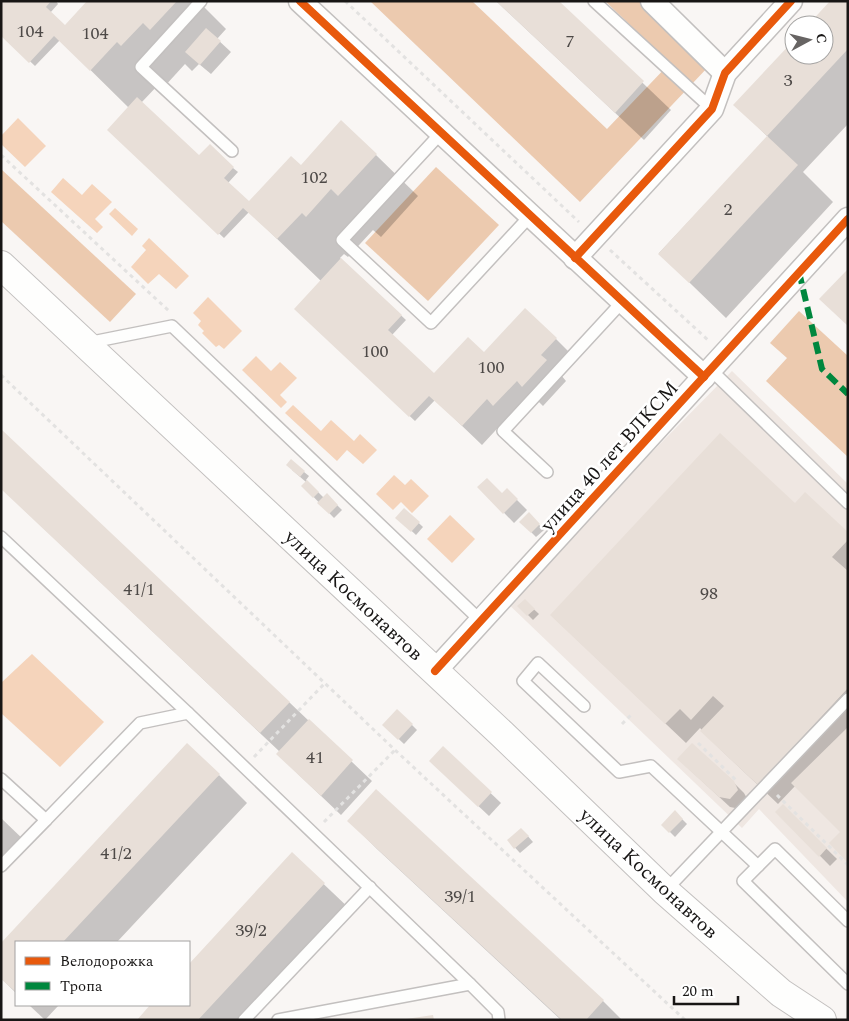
<svg xmlns="http://www.w3.org/2000/svg" width="849" height="1021" font-family="Spectral,serif">
  <style>
    .built { fill: #efe7e2 }
    .green { fill: #f5d4bb }
    .forest { fill: #eccaaf }
    .shadow { fill: #0003 }
    .building { fill: #e8dfd8 }
    .lines { fill: none; stroke-linecap: round; stroke-linejoin: round }
    .lane-casing { stroke: #c3c0bf; stroke-width: 14 }
    .street-casing { stroke: #c3c0bf; stroke-width: 25 }
    .secondary-casing { stroke: #c3c0bf; stroke-width: 30 }
    .path { stroke: #e3e2e1; stroke-width: 3; stroke-dasharray: 4 4; stroke-linecap: butt }
    .lane { stroke: #fefefd; stroke-width: 11 }
    .street { stroke: #fefefd; stroke-width: 22 }
    .secondary { stroke: #fefefd; stroke-width: 28 }
    .quiet { stroke: #00873e; stroke-width: 6; stroke-dasharray: 12 6; stroke-linecap: butt }
    .cycleway-casing { stroke: #fff; stroke-width: 11 }
    .cycleway { stroke: #e8590c; stroke-width: 8 }
    .labels { text-anchor: middle; stroke-width: 5; stroke-linejoin: round; paint-order: stroke }
    .number-label { font-size: 18px; fill: #4d4947 }
    .street-label { font-size: 20px; fill: #181615; stroke: #fff }
  </style>
  <rect width="100%" height="100%" fill="#f9f6f4"/>
  <!-- built -->
  <polygon class="built" points="732,371 848,484 848,902 759,809 742,828 505,601"/>
  <!-- green -->
  <g class="green">
    <polygon points="18,118 46,146 25,167 1,144 1,136"/>
    <polygon points="63,178 82,195 92,184 112,202 95,219 103,227 97,233 51,192"/>
    <polygon points="115,208 138,229 132,236 109,214"/>
    <polygon points="149,238 189,276 176,289 159,274 148,284 131,267 146,250 142,246"/>
    <polygon points="208,297 242,331 224,349 219,345 216,347 202,333 204,331 198,325 201,321 193,313"/>
    <polygon points="256,356 271,371 280,362 297,378 280,395 287,402 281,408 242,370"/>
    <polygon points="293,405 321,431 331,420 354,441 360,434 377,450 363,464 347,450 337,461 285,413"/>
    <polygon points="394,475 405,485 411,479 429,496 412,513 401,502 393,510 376,494"/>
    <polygon points="450,515 475,539 452,563 427,539"/>
    <polygon points="32,654 104,722 60,767 1,713 1,683"/>
  </g>
  <!-- forest -->
  <g class="forest">
    <polygon points="370,1 472,1 607,129 670,63 605,1 642,1 709,66 580,202"/>
    <polygon points="436,167 499,225 428,301 365,243"/>
    <polygon points="1,169 136,294 110,322 1,221"/>
    <polygon points="799,311 848,356 848,457 766,381 787,358 770,343"/>
  </g>
  <!-- shadow -->
  <g class="shadow">
    <polygon points="1,1 56,1 58,4 50,13 65,27 110,1 198,1 226,29 217,39 231,52 211,74 199,64 192,71 185,64 164,87 160,83 141,103 200,157 233,168 238,172 228,183 249,203 301,166 376,155 418,196 381,237 373,230 348,257 344,254 340,258 406,320 392,335 434,375 484,354 556,339 576,359 561,375 566,381 543,406 537,400 507,418 482,445 435,400 415,421 295,309 321,281 249,212 224,238 108,130 129,108 60,40 35,66 1,34"/>
    <polygon points="496,1 557,1 671,110 644,140"/>
    <polygon points="848,1 848,124 803,172 833,202 726,318 659,253 768,137 735,105 794,42 794,55 824,55 824,25 810,25"/>
    <polygon points="292,470 304,472 309,476 306,480 324,498 327,495 342,510 334,518 303,486 306,482"/>
    <polygon points="479,487 502,495 507,490 527,510 514,523"/>
    <polygon points="1,488 289,702 372,781 341,815 298,774 280,752"/>
    <polygon points="795,505 848,534 848,861 842,832 796,785 778,804 722,751 700,728 686,743 551,615"/>
    <polygon points="404,509 423,527 416,535 402,522"/>
    <polygon points="529,514 544,530 536,537 521,522"/>
    <polygon points="525,601 539,614 533,620 519,606"/>
    <polygon points="398,711 417,730 404,744 384,725"/>
    <polygon points="443,748 501,803 489,816 441,771"/>
    <polygon points="689,769 733,782 744,793 748,800 740,809 730,807"/>
    <polygon points="219,775 247,803 117,942 16,942 16,993 1,978 1,945"/>
    <polygon points="376,791 603,1001 622,1020 561,1020 377,849 349,821"/>
    <polygon points="783,806 837,859 830,866 777,812"/>
    <polygon points="675,812 687,824 675,837 663,825"/>
    <polygon points="1,818 27,843 1,871"/>
    <polygon points="526,834 533,842 520,853 508,840"/>
    <polygon points="292,854 352,911 252,1020 138,1020 152,1005 189,1005 189,965"/>
    <polygon points="29,1005 59,1005 45,1020"/>
  </g>
  <!-- building -->
  <g class="building">
    <polygon points="1,1 51,1 46,7 65,25 87,1 177,1 150,30 143,23 121,46 117,42 90,71 54,36 29,63 1,36"/>
    <polygon points="496,1 559,1 644,81 615,113"/>
    <polygon points="830,1 848,1 848,49 767,136 733,105 794,40 794,55 824,55 824,25 808,25"/>
    <polygon points="206,28 221,41 200,65 185,52"/>
    <polygon points="137,97 199,155 210,144 234,167 224,178 249,201 291,156 301,165 341,120 377,154 338,196 331,189 306,217 302,213 277,239 243,208 218,235 107,130"/>
    <polygon points="767,136 798,165 689,283 658,254"/>
    <polygon points="341,258 402,315 388,330 434,373 468,337 484,352 525,308 557,338 541,355 547,360 522,387 517,381 493,406 487,399 462,426 429,396 409,417 294,309"/>
    <polygon points="848,269 848,326 819,299"/>
    <polygon points="1,429 290,702 260,733 1,489"/>
    <polygon points="720,433 795,503 805,492 848,532 848,540 832,557 848,571 848,688 758,785 700,731 724,706 713,696 691,720 680,709 665,724 550,615"/>
    <polygon points="291,459 305,471 300,477 286,465"/>
    <polygon points="487,478 502,493 507,488 518,499 503,514 477,487"/>
    <polygon points="307,480 319,492 313,498 301,486"/>
    <polygon points="327,493 338,505 329,514 317,503"/>
    <polygon points="404,508 420,522 411,532 395,518"/>
    <polygon points="529,512 540,524 531,533 519,522"/>
    <polygon points="525,599 535,609 527,616 517,606"/>
    <polygon points="397,709 413,724 398,740 382,725"/>
    <polygon points="309,719 353,760 321,796 276,754"/>
    <polygon points="848,727 848,863 829,843 840,832 791,783"/>
    <polygon points="187,743 220,774 63,942 16,942 16,992 1,979 1,943"/>
    <polygon points="692,743 734,781 738,790 730,799 719,797 677,759"/>
    <polygon points="443,746 492,792 478,807 429,761"/>
    <polygon points="376,789 604,1000 586,1020 562,1020 347,821"/>
    <polygon points="783,804 827,848 819,857 775,812"/>
    <polygon points="675,810 683,819 669,833 661,825"/>
    <polygon points="521,828 529,836 514,849 507,840"/>
    <polygon points="292,852 325,883 198,1020 137,1020 150,1005 189,1005 189,964"/>
    <polygon points="433,1015 434,1020 406,1020 406,1019"/>
  </g>
  <g class="lines">
    <!-- lane casing -->
    <g class="lane-casing">
      <g id="lane">
        <polyline points="201,1 141,67 232,151"/>
        <polyline points="594,1 712,109"/>
        <polyline points="441,133 342,240 431,323 530,216"/>
        <polyline points="87,343 172,326 481,621"/>
        <polyline points="710,369 848,503"/>
        <polyline points="547,472 503,431 623,301"/>
        <polyline points="1,537 188,713"/>
        <polyline points="584,706 538,663 523,681 619,772 651,766 758,866"/>
        <polyline points="1,779 46,820 1,866"/>
        <polyline points="46,820 140,723 188,713 470,984 498,1012 499,1020"/>
        <polyline points="665,891 848,699"/>
        <polyline points="848,921 775,849 743,881 848,984"/>
        <polyline points="244,1020 370,887"/>
        <polyline points="278,1020 470,984"/>
      </g>
    </g>
    <!-- street casing -->
    <g class="street-casing">
      <g id="street">
        <polyline points="300,1 704,377"/>
        <polyline points="652,1 725,73"/>
        <polyline points="575,258 712,109 725,73 791,1"/>
        <polyline points="435,671 848,219"/>
      </g>
    </g>
    <!-- secondary casing -->
    <g class="secondary-casing">
      <polyline id="secondary" points="1,265 502,734 665,891 781,993 822,1020"/>
    </g>
    <!-- path -->
    <g class="path">
      <polyline points="345,1 579,222"/>
      <polyline points="1,155 169,311"/>
      <polyline points="610,250 708,340"/>
      <polyline points="1,375 395,750 685,1020"/>
      <polyline points="622,724 632,714"/>
      <polyline points="698,743 738,782"/>
      <polyline points="254,757 325,683"/>
      <polyline points="777,795 848,865"/>
      <polyline points="324,822 395,750"/>
    </g>
    <!-- lane -->
    <use href="#lane" class="lane"/>
    <!-- street -->
    <use href="#street" class="street"/>
    <!-- secondary -->
    <use href="#secondary" class="secondary"/>
    <!-- quiet -->
    <polyline class="quiet" points="799,272 822,369 848,394"/>
    <!-- cycleway casing -->
    <g class="cycleway-casing">
      <g id="cycleway">
        <polyline points="300,1 704,377"/>
        <polyline points="575,258 712,109 725,73 791,1"/>
        <polyline points="435,671 848,219"/>
      </g>
    </g>
    <!-- cycleway -->
    <use href="#cycleway" class="cycleway"/>
  </g>
  <g class="labels">
    <!-- number labels -->
    <g class="number-label">
      <text x="30" y="37">104</text>
      <text x="95" y="39">104</text>
      <text x="570" y="47">7</text>
      <text x="788" y="86">3</text>
      <text x="314" y="183">102</text>
      <text x="728" y="215">2</text>
      <text x="375" y="357">100</text>
      <text x="491" y="373">100</text>
      <text x="139" y="595">41/1</text>
      <text x="709" y="599">98</text>
      <text x="315" y="763">41</text>
      <text x="116" y="859">41/2</text>
      <text x="460" y="902">39/1</text>
      <text x="251" y="936">39/2</text>
    </g>
    <!-- street labels -->
    <g class="street-label">
      <text transform="translate(609 456) rotate(-48)" y="7">улица 40 лет ВЛКСМ</text>
      <text transform="translate(354 595) rotate(43)" y="7">улица Космонавтов</text>
      <text transform="translate(649 873) rotate(43)" y="7">улица Космонавтов</text>
    </g>
  </g>
  <!-- border -->
  <rect width="849" height="1021" fill="none" stroke="#181615" stroke-width="5"/>
  <!-- legend -->
  <rect x="15" y="941" width="175" height="65" fill="#ffffff" stroke="#a3a2a1"/>
  <rect x="25" y="957" width="25" height="8" fill="#e8590c" stroke="#a3a2a1"/>
  <text x="60" y="966" font-size="15" fill="#181615">Велодорожка</text>
  <rect x="25" y="982" width="25" height="8" fill="#00873e" stroke="#a3a2a1"/>
  <text x="60" y="991" font-size="15" fill="#181615">Тропа</text>
  <!-- north arrow -->
  <g transform="translate(809 40) rotate(83)"><circle r="24" fill="#ffffff" stroke="#a3a2a1"/>
  <path d="M0-4L9 19L0 12L-9 19Z" fill="#676463"/>
  <text y="-8" font-size="14" font-weight="bold" text-anchor="middle" fill="#181615">С</text>
  </g>
  <!-- scale -->
  <path d="M674 996v8h64v-8" fill="none" stroke="#181615" stroke-width="2.5"/>
  <text x="682" y="996" font-size="15" fill="#181615" stroke="#ffffff" stroke-width="4" paint-order="stroke">20 m</text>
</svg>
